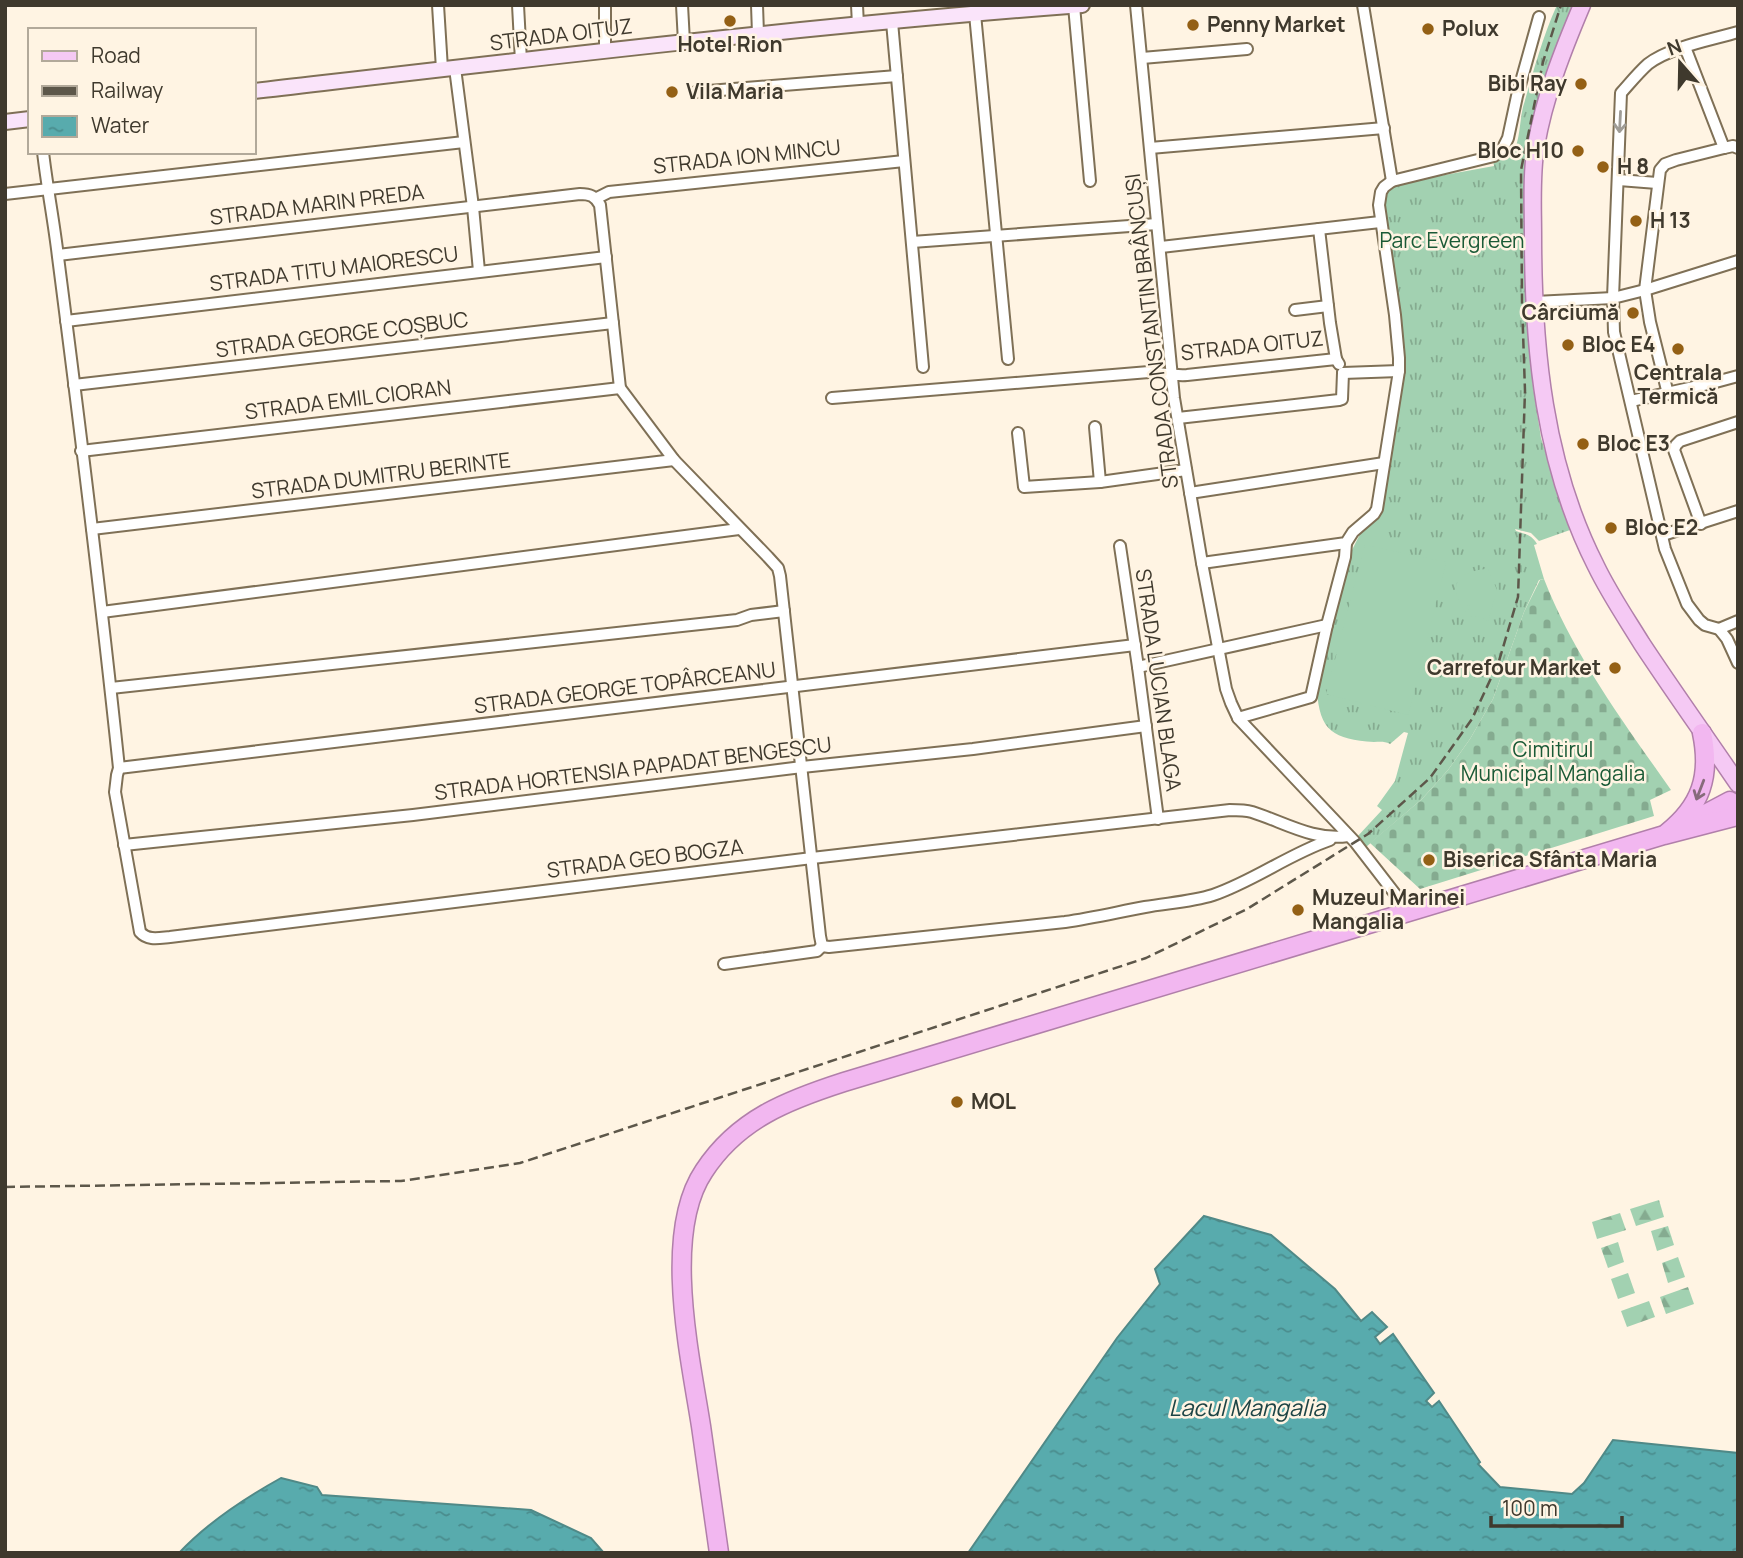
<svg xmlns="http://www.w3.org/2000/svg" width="1743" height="1558" font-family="Manrope,sans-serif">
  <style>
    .grass { fill: url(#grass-tufts) }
    .forest { fill: url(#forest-firs) }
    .cemetery { fill: url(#cemetery-stones) }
    .pitch { fill: #a2d1b1 }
    .water { fill: url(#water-ripples); stroke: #508987; stroke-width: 2 }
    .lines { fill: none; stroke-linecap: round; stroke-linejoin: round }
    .minor-casing { stroke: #7f7056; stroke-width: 14 }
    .secondary-casing { stroke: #7f7056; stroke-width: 18 }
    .primary-casing { stroke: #b17faa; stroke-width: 19 }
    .trunk-casing { stroke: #b17faa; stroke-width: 21 }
    .minor { stroke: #fff; stroke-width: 10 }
    .secondary { stroke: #fae4fa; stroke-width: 14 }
    .primary { stroke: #f5c9f4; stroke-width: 16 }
    .trunk { stroke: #f2b7f0; stroke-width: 18 }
    .rail { stroke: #5d574a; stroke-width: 2.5; stroke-dasharray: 10 5; stroke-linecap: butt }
    .oneway { stroke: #9f9c96 }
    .oneway2 { stroke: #876b7b }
    .poi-dot { fill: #946015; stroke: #fff4e3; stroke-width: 2.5 }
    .labels { text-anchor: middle; stroke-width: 5; stroke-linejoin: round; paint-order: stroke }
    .poi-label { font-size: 21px; font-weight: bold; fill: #3f392d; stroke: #fff4e3; text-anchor: start }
    .street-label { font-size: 21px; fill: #3f392d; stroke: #fff4e3 }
    .park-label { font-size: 21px; fill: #1a5a36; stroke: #fff4e3 }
    .water-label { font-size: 23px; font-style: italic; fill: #1d4445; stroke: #fff4e3 }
  </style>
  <defs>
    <pattern id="grass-tufts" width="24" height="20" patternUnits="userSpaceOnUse" patternTransform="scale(1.75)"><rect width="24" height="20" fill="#a2d1b1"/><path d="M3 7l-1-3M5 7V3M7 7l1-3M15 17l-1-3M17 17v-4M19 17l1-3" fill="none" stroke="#85ab90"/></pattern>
    <pattern id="forest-firs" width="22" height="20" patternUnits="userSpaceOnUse" patternTransform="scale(1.75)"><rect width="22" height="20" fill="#a2d1b1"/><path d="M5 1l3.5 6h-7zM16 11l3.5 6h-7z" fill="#85ab90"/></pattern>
    <pattern id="cemetery-stones" width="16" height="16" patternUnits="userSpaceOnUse" patternTransform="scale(1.75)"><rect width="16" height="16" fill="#a2d1b1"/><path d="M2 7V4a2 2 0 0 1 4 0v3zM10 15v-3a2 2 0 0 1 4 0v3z" fill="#85ab90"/></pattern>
    <pattern id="water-ripples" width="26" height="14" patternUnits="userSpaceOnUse" patternTransform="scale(1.75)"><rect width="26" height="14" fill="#58abad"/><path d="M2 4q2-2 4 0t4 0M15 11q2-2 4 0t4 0" fill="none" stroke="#4a8c8d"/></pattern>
  </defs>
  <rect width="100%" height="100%" fill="#fff4e3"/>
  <!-- grass -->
  <path class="grass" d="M1557,5H1572L1560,37L1550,69L1528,319L1533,386L1541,438L1570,530L1539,541L1531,533L1515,529L1516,531C1525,534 1532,535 1537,544L1534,545L1544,579L1539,580L1524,612L1493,699L1470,739L1448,770L1422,799L1366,847L1357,837L1382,810L1377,806L1395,781L1408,733L1404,732L1390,744C1384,741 1380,742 1374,742C1334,739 1319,732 1317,689L1346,562L1361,532L1373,520L1404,360L1383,197L1388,187L1395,184L1494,166L1493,160L1516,146C1520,134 1520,120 1523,107C1533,73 1542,38 1557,5Z"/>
  <!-- forest -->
  <g class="forest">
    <polygon points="1659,1200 1664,1217 1636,1226 1630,1209"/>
    <polygon points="1620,1213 1626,1230 1597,1239 1592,1222"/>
    <polygon points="1668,1226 1674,1245 1657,1251 1651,1231"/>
    <polygon points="1618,1242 1624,1262 1608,1268 1601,1248"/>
    <polygon points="1678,1257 1685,1277 1668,1283 1662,1263"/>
    <polygon points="1628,1273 1635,1293 1618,1299 1611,1279"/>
    <polygon points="1688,1287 1694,1304 1666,1314 1660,1297"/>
    <polygon points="1649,1301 1655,1317 1627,1327 1621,1311"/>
  </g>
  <!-- cemetery -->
  <path class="cemetery" d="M1544,579C1574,656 1624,723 1671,790L1650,800L1654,816L1420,889L1370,843L1422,799L1448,770L1470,739L1493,699L1524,612L1540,580Z"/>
  <!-- pitch -->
  <g class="pitch">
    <polygon points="1365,545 1446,562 1408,715 1326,694"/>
    <path d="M1488,569L1497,590L1488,622L1479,616L1468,617V610L1470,605H1468L1465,612C1462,606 1456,597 1456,590C1455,574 1477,569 1488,569Z"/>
  </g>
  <!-- water -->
  <g class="water">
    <polygon points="1204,1216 1271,1235 1335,1289 1361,1321 1372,1312 1387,1327 1375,1337 1380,1344 1393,1334 1434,1393 1426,1401 1432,1407 1439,1401 1480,1462 1478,1464 1500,1487 1572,1494 1584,1483 1613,1440 1738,1453 1738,1553 968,1553 1117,1338 1160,1284 1155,1269"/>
    <path d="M281,1478L317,1487L322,1495L531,1510L591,1538L604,1553H179C208,1522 245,1498 281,1478Z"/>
  </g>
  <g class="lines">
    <!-- minor casing -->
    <g class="minor-casing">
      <g id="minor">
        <polyline points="438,5 442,69"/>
        <polyline points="518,5 521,61"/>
        <polyline points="605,5 605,50"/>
        <polyline points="682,5 684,42"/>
        <polyline points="757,5 758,34"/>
        <polyline points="857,5 858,25"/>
        <polyline points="1136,5 1174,398 1202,563 1226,689 1231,703 1238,718 1355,842 1409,912"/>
        <polyline points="1363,5 1392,181"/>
        <polyline points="1074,6 1090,181"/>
        <polyline points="975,14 1008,359"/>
        <polyline points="892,22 923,367"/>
        <path d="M1738,32C1711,40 1670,47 1648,64C1638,73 1630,83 1621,93L1613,298L1614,332L1665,549L1687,604L1699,620L1705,625L1719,629L1727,639L1738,663"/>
        <polyline points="1685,47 1724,148"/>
        <polyline points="1142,58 1247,49"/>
        <polyline points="455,68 473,207 479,271"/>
        <polyline points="696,92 897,76"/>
        <polyline points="1150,148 1384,128"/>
        <path d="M43,152C47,187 54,222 58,257C80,427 101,597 119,768L117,775L115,792L140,932C148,941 159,938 170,937L812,858L1230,810C1237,810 1245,810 1252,812C1284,822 1313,841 1348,836"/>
        <polyline points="1619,180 1657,183"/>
        <polyline points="5,194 464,142"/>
        <polyline points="597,198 609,192 904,161"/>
        <polyline points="1319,229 1330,323 1336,359 1339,364"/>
        <polyline points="912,242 1157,224"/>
        <polyline points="1161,247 1380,222"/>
        <path d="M58,255L580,194C590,194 595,196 600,205L620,388L674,460L768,557L778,568L780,576L820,936L822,946L829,947L1065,922C1092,918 1118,912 1145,907C1167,903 1191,902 1213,895C1254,881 1289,854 1330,840"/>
        <polyline points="1535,302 1613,298 1645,290 1738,261"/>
        <polyline points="1295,310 1328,306"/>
        <polyline points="66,321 606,257"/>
        <polyline points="1343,373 1399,371"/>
        <polyline points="74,385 613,323"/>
        <polyline points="1668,394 1650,322 1645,290 1660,170 1665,164 1676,160 1724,148 1733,146 1738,148"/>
        <path d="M832,398L1149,372C1162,373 1174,376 1187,375L1336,359"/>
        <polyline points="1631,401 1712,383 1738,376"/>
        <polyline points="1178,418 1339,400 1342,399 1343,373"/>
        <polyline points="1095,427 1100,482"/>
        <polyline points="1018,433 1024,487 1100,482 1186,470"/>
        <polyline points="81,451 620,388"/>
        <polyline points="1190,493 1384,463"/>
        <polyline points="1701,524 1674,450 1676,445 1680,441 1738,422"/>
        <polyline points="92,529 674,460"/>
        <polyline points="1663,535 1738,511"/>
        <polyline points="1120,546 1138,667 1158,819"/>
        <polyline points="1202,563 1346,543 1353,532 1374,514 1377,509 1399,371 1399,358 1395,315 1379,205 1381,192 1384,187 1392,181 1494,156 1503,148 1508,138 1517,96 1539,17"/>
        <polyline points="102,612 739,529"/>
        <polyline points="1719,629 1738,621"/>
        <polyline points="1138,667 1327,625"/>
        <polyline points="111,688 737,620 751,615 784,611"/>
        <polyline points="1238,718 1311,697 1327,625 1345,557 1346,543"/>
        <polyline points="119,768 1135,645"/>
        <polyline points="124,845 413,815 802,767 973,749 1146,726"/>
        <polyline points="724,964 817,951 822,946"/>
      </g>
    </g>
    <!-- secondary casing -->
    <g class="secondary-casing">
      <g id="secondary">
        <path d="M254,91C530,59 805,26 1082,5"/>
        <polyline points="5,122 30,119"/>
      </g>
    </g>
    <!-- primary casing -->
    <g class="primary-casing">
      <path id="primary" d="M1582,5C1563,50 1544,98 1536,146C1531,175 1533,206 1533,236C1533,349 1544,464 1596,566C1609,593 1626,618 1642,644C1673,691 1706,737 1738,784"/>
    </g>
    <!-- trunk casing -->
    <g class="trunk-casing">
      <g id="trunk">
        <polyline points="1696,819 1730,801"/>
        <path d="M1667,833C1701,806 1711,776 1702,733"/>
        <path d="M719,1553C713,1511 707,1468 701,1426C690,1356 662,1233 704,1171C738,1119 788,1100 844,1082L1664,835L1737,816"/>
      </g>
    </g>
    <!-- minor -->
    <use href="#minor" class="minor"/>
    <!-- secondary -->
    <use href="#secondary" class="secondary"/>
    <!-- primary -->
    <use href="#primary" class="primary"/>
    <!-- trunk -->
    <use href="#trunk" class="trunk"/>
    <!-- rail -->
    <polyline class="rail" points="5,1187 401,1181 520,1163 1146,958 1247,909 1368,834 1430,778 1472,719 1499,661 1518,597 1525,391 1522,302 1521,170 1543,62 1561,5"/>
  </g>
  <!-- one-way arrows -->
  <defs><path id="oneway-shaft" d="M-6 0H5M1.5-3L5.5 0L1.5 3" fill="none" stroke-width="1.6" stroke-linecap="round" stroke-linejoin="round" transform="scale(1.75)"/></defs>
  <use class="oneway" href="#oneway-shaft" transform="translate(1620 122) rotate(93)"/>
  <use class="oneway2" href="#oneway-shaft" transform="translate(1700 790) rotate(111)"/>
  <!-- markers -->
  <g class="poi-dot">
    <circle cx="730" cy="21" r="7"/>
    <circle cx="1193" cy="25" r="7"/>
    <circle cx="1428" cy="29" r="7"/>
    <circle cx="1581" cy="84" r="7"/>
    <circle cx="672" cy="92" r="7"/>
    <circle cx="1578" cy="151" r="7"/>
    <circle cx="1603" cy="167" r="7"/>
    <circle cx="1636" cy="221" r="7"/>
    <circle cx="1633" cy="313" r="7"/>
    <circle cx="1568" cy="345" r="7"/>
    <circle cx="1678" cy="349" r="7"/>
    <circle cx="1583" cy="444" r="7"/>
    <circle cx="1611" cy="528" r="7"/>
    <circle cx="1615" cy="668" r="7"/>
    <circle cx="1429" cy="860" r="7"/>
    <circle cx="1298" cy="910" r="7"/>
    <circle cx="957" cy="1102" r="7"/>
  </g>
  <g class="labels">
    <!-- poi labels -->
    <g class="poi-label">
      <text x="1207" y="32">Penny Market</text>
      <text x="1442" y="36">Polux</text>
      <text x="730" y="52" text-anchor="middle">Hotel Rion</text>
      <text x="1567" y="91" text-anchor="end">Bibi Ray</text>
      <text x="686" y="99">Vila Maria</text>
      <text x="1564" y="158" text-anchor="end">Bloc H10</text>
      <text x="1617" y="174">H 8</text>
      <text x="1650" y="228">H 13</text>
      <text x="1619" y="320" text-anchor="end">Cârciumă</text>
      <text x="1582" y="352">Bloc E4</text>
      <text x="1678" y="380" text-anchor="middle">Centrala<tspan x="1678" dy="24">Termică</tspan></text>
      <text x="1597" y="451">Bloc E3</text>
      <text x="1625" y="535">Bloc E2</text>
      <text x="1601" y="675" text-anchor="end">Carrefour Market</text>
      <text x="1443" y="867">Biserica Sfânta Maria</text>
      <text x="1312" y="905">Muzeul Marinei<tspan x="1312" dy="24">Mangalia</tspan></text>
      <text x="971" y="1109">MOL</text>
    </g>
    <!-- street labels -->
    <g class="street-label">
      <text transform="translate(561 35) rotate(-7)" y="7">STRADA OITUZ</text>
      <text transform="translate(747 157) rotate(-6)" y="7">STRADA ION MINCU</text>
      <text transform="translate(317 205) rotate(-7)" y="7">STRADA MARIN PREDA</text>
      <text transform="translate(334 269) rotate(-7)" y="7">STRADA TITU MAIORESCU</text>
      <text transform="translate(1152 331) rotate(-97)" y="7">STRADA CONSTANTIN BRÂNCUȘI</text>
      <text transform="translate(342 335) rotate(-7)" y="7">STRADA GEORGE COȘBUC</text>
      <text transform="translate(1252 346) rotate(-6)" y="7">STRADA OITUZ</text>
      <text transform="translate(348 400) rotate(-7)" y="7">STRADA EMIL CIORAN</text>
      <text transform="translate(381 476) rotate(-7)" y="7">STRADA DUMITRU BERINTE</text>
      <text transform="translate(1158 680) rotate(82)" y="7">STRADA LUCIAN BLAGA</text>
      <text transform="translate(625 688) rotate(-7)" y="7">STRADA GEORGE TOPÂRCEANU</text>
      <text transform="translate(633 769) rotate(-7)" y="7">STRADA HORTENSIA PAPADAT BENGESCU</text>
      <text transform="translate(645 859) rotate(-7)" y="7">STRADA GEO BOGZA</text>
    </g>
    <!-- park labels -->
    <g class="park-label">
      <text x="1452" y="248">Parc Evergreen</text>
      <text x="1553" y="757">Cimitirul<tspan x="1553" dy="24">Municipal Mangalia</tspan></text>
    </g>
    <!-- water labels -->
    <g class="water-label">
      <text x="1247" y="1416">Lacul Mangalia</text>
    </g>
  </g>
  <!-- border -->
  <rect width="1743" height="1558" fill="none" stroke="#3f392d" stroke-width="14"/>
  <!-- legend -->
  <rect x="28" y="28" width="228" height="126" fill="#fff4e3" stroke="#b2a99a" stroke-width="2"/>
  <rect x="42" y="51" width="35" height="10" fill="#f5c9f4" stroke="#b2a99a" stroke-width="2"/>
  <text x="91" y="63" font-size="21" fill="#3f392d">Road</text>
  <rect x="42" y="86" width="35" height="10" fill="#5d574a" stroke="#b2a99a" stroke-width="2"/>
  <text x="91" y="98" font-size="21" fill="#3f392d">Railway</text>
  <rect x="42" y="116" width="35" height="21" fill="url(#water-ripples)" stroke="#b2a99a" stroke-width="2"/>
  <text x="91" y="133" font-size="21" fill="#3f392d">Water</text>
  <!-- north arrow -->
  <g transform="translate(1680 63) rotate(340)" stroke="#fff4e3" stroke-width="5" paint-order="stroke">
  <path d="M0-5L12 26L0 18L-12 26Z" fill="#3f392d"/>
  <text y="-10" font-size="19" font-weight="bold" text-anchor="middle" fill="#3f392d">N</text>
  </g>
  <!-- scale -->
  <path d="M1491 1516v10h131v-10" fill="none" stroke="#3f392d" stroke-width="3.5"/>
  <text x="1502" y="1516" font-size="21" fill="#3f392d" stroke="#fff4e3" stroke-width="5" paint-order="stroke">100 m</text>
</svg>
